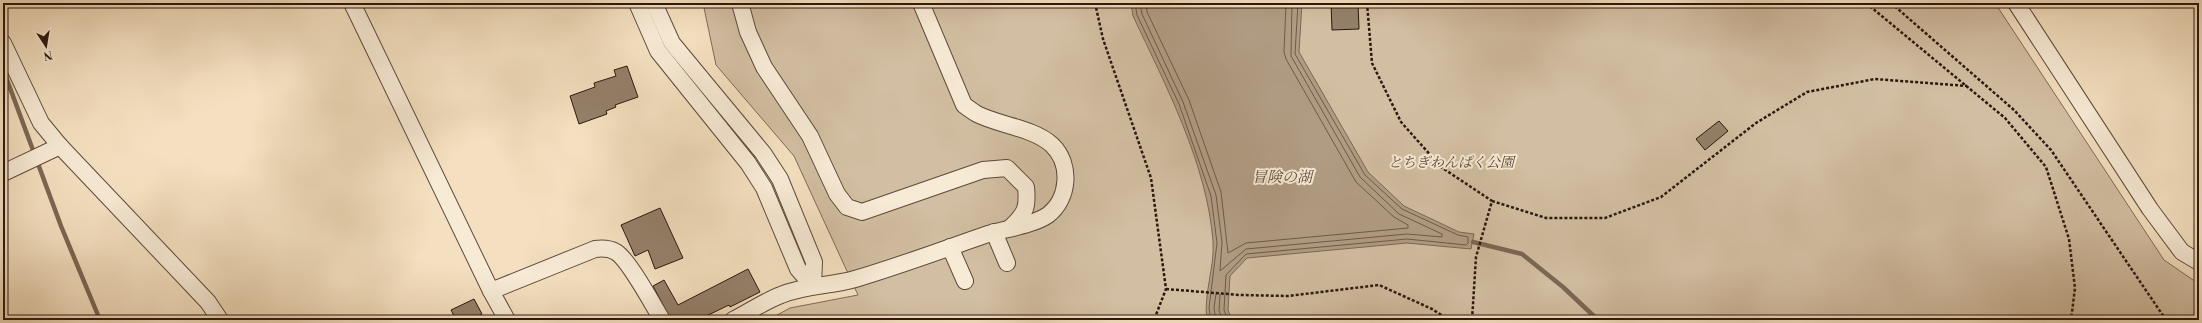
<svg xmlns="http://www.w3.org/2000/svg" width="2202" height="323" font-family="'Libre Bodoni','Noto Serif JP',serif">
  <style>
    .green { fill: #d2bea2; stroke: #7e6b58 }
    .water { fill: #b09c83; stroke: #7b6754 }
    .lines { fill: none; stroke-linecap: round; stroke-linejoin: round }
    .shore { stroke: #6e5a48; stroke-width: 1 }
    .stream { stroke: #7b6754; stroke-width: 4.5 }
    .building { fill: #94806a; stroke: #2b180d }
    .minor-casing { stroke: #5d4a3a; stroke-width: 18 }
    .path { stroke: #2b180d; stroke-width: 2.5; stroke-dasharray: 3 2; stroke-linecap: butt }
    .minor { stroke: #f8ebd6; stroke-width: 16 }
    .labels { text-anchor: middle; stroke-width: 4; stroke-linejoin: round; paint-order: stroke }
    .park-label { font-size: 14px; font-style: italic; fill: #5d4a3a; stroke: #f8ebd6 }
    .water-label { font-size: 15px; font-style: italic; fill: #604d3c; stroke: #f8ebd6 }
  </style>
  <rect width="100%" height="100%" fill="#f4e0c0"/>
  <filter id="stains"><feTurbulence type="fractalNoise" baseFrequency=".005" numOctaves="4"/><feColorMatrix values="0 0 0 0 .2 0 0 0 0 .09 0 0 0 0 .02 0 0 0 .5 -.17"/></filter>
  <radialGradient id="worn" r=".72"><stop offset=".6" stop-color="#630" stop-opacity="0"/><stop offset="1" stop-color="#630" stop-opacity=".3"/></radialGradient>
  <!-- green -->
  <polygon class="green" points="703,3 1995,3 2164,260 2199,284 2199,320 768,320 790,308 858,295 794,156 716,65"/>
  <!-- water -->
  <path class="water" d="M1131,3H1302L1299,52L1368,172L1404,206L1459,232L1474,234L1471,249L1407,243L1247,258L1230,276L1228,310L1232,320H1207C1203,294 1215,268 1213,241C1207,164 1166,86 1133,16Z"/>
  <g class="lines">
    <!-- shore -->
    <g class="shore">
      <polyline points="1135,3 1137,15 1179,104 1211,196 1217,243 1209,308 1211,320"/>
      <polyline points="1140,3 1142,14 1183,102 1216,195 1222,242 1220,271 1246,249 1407,234 1442,237 1442,234 1399,214 1360,177 1291,56 1292,3"/>
      <polyline points="1146,3 1147,12 1189,100 1221,192 1228,253 1246,243 1408,228 1408,225 1394,217 1356,182 1286,59 1284,52 1286,3"/>
      <polyline points="1216,320 1214,308 1216,294 1218,293 1220,295 1219,311 1223,320"/>
      <polyline points="1228,320 1224,310 1226,275 1246,254 1407,239 1466,245 1468,243 1468,237 1458,235 1402,209 1365,175 1295,54 1298,3"/>
    </g>
    <!-- stream -->
    <g class="stream">
      <polyline points="3,69 61,226 100,320"/>
      <polyline points="1473,242 1522,254 1563,287 1598,320"/>
    </g>
  </g>
  <!-- building -->
  <g class="building">
    <polygon points="1331,3 1358,3 1359,29 1332,30"/>
    <polygon points="627,66 638,97 615,105 616,107 606,111 607,114 579,124 570,96 595,87 594,83 616,76 614,70"/>
    <polygon points="1719,121 1728,131 1705,150 1696,139"/>
    <polygon points="660,208 683,258 655,269 648,250 635,256 621,225"/>
    <polygon points="748,269 760,292 730,307 729,305 698,320 671,320 653,286 664,280 678,305"/>
    <polygon points="474,299 482,314 469,320 456,320 451,310"/>
  </g>
  <g class="lines">
    <!-- minor casing -->
    <g class="minor-casing">
      <g id="minor">
        <polyline points="352,3 491,291 507,320"/>
        <polyline points="637,3 658,51 748,163 764,188 798,269 813,286"/>
        <polyline points="654,3 672,43 763,153 780,179 814,262 813,286"/>
        <path d="M740,3L748,32L764,67L810,136L837,194L847,207L862,212L983,170L1007,168L1026,187C1028,207 1026,213 1011,227"/>
        <polyline points="2016,3 2150,209 2182,252 2199,262"/>
        <polyline points="3,43 41,123 60,146 208,302 220,320"/>
        <polyline points="3,173 60,146"/>
        <polyline points="994,232 1007,263"/>
        <polyline points="950,247 965,281"/>
        <path d="M491,291L595,249C603,248 609,248 616,252C629,260 653,305 662,320"/>
        <path d="M733,320C749,312 765,301 781,295C805,285 831,286 855,279C899,266 942,250 985,235C1003,229 1032,226 1048,215C1069,199 1072,164 1052,145C1034,128 998,125 977,114C972,111 968,108 964,105L921,3"/>
      </g>
    </g>
    <!-- path -->
    <g class="path">
      <polyline points="1095,3 1103,39 1151,178 1166,289 1154,320"/>
      <polyline points="1367,3 1372,63 1401,122 1441,167 1492,201 1476,257 1472,320"/>
      <polyline points="1866,3 2005,118 2046,167 2069,239 2075,288 2071,320"/>
      <polyline points="1891,3 2014,110 2051,150 2166,320"/>
      <polyline points="1492,201 1546,218 1605,218 1661,197 1756,123 1807,92 1875,79 1967,86"/>
      <polyline points="1166,289 1240,295 1288,296 1379,285 1432,309 1449,320"/>
    </g>
    <!-- minor -->
    <use href="#minor" class="minor"/>
  </g>
  <g class="labels">
    <!-- park labels -->
    <g class="park-label">
      <text x="1451" y="167">とちぎわんぱく公園</text>
    </g>
    <!-- water labels -->
    <g class="water-label">
      <text x="1282" y="182">冒険の湖</text>
    </g>
  </g>
  <!-- margin -->
  <rect width="2202" height="323" fill="none" stroke="#f4e0c0" stroke-width="16"/>
  <rect x="4" y="4" width="2194" height="315" fill="none" stroke="#2b180d" stroke-width="2"/>
  <rect x="8" y="8" width="2186" height="307" fill="none" stroke="#2b180d"/>
  <!-- north arrow -->
  <g transform="translate(46 46) rotate(168)" stroke="#f8ebd6" stroke-width="3" paint-order="stroke">
  <path d="M0-3L7 15L0 10L-7 15Z" fill="#2b180d"/>
  <text y="-6" font-size="11" font-weight="bold" text-anchor="middle" fill="#2b180d">N</text>
  </g>
  <rect width="100%" height="100%" filter="url(#stains)"/>
  <rect width="100%" height="100%" fill="url(#worn)"/>
</svg>
